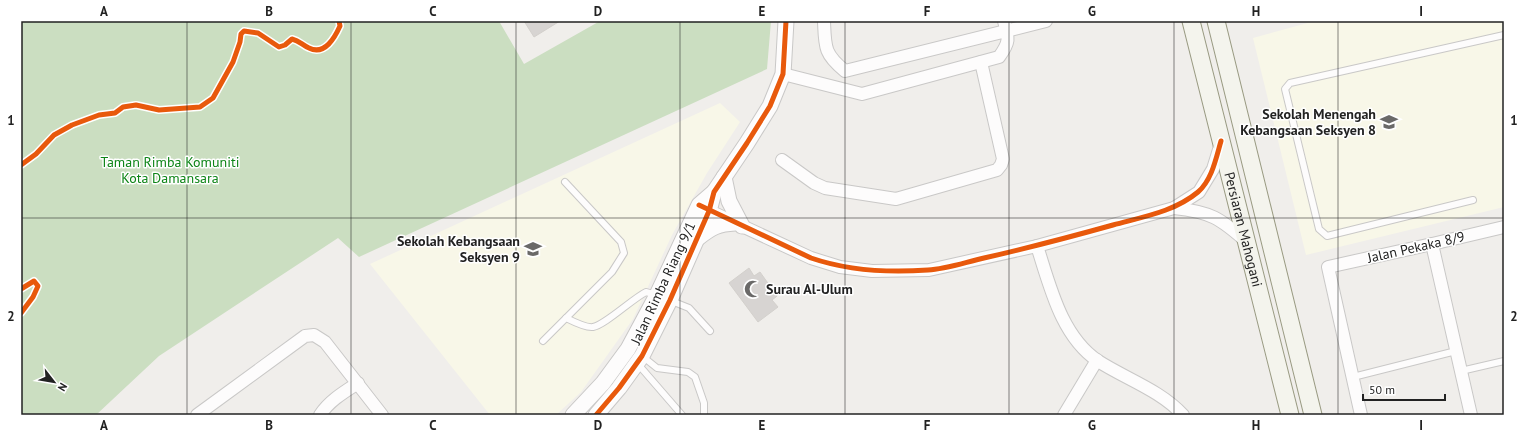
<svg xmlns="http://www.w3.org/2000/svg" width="1525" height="436" font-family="'PT Sans',sans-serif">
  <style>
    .education { fill: #f8f7e8 }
    .forest { fill: #cbdec1 }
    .building { fill: #d7d4d2; stroke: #d3d0cc }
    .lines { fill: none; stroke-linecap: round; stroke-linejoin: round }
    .service-casing { stroke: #c9c8c7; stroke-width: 8 }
    .minor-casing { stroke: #c9c8c7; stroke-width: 14 }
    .tertiary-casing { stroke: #c9c8c7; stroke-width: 17 }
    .secondary-casing { stroke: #999a82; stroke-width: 19 }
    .service { stroke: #fdfcfc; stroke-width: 6 }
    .minor { stroke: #fdfcfc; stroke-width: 12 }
    .tertiary { stroke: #fdfcfc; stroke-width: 15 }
    .secondary { stroke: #f4f4ed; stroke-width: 17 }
    .cycleway-casing { stroke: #fff; stroke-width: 8 }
    .cycleway { stroke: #e8590c; stroke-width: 5 }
    .grid { fill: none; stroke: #222; stroke-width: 1; stroke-opacity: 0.55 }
    .labels { text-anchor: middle; stroke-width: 3; stroke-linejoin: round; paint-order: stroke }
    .poi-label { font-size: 14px; font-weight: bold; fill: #222; stroke: #fff; text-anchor: end }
    .park-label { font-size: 14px; fill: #0c8416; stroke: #fff }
    .street-label { font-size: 14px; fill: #222; stroke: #fff }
    .neatline { fill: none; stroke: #222; stroke-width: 1.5 }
    .grid-label { font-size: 13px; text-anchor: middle; font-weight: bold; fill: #222 }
  </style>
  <rect width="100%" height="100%" fill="#f0eeeb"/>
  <!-- education -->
  <g class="education">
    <polygon points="1315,21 1504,21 1504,207 1306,255 1253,38"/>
    <polygon points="720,103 740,122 707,173 672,235 633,319 581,392 556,415 490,415 370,264"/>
  </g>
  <!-- forest -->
  <polygon class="forest" points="21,21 499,21 524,64 600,21 771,21 767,69 359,257 338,238 159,356 96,415 21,415"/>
  <!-- building -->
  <g class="building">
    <polygon points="524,21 560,21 534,37"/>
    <polygon points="749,268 754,276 760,272 777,296 772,300 778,307 758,322 729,283"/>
  </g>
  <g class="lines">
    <!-- service casing -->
    <g class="service-casing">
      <g id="service">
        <polyline points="565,182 621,242 624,253 612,272 566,318"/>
        <polyline points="1473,200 1327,236 1319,229 1285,89 1290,83 1504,35"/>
        <polyline points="669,300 689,308 710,331"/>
        <path d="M543,341L566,318C572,321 587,328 593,327C605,325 632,299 646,292L657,295"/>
        <polyline points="642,356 657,368 688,372 695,377 704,403 704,415"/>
        <polyline points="637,363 682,415"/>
        <polyline points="1461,371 1504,361"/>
        <polyline points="1353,377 1456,351"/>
      </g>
    </g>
    <!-- minor casing -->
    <g class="minor-casing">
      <g id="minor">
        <path d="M824,21C825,47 824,54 845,71L1046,21"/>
        <path d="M783,74L862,94L999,57C1010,42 1009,39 1004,21"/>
        <polyline points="782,160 814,183 825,188 896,199 997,170 1001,165 1003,159 981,62"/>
        <polyline points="701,207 811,258 840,267 872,271 929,270 1037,246 1174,208 1199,192 1213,169 1221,143"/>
        <path d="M1174,208C1211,212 1220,218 1247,242"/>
        <polyline points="1432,244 1471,415"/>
        <path d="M1037,246C1050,286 1061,336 1098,361C1126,379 1160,390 1183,415"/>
        <polyline points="197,415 305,336 314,335 325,342 382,415"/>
        <path d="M320,415C329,401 344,392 358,383"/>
        <polyline points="1064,415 1097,360"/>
        <polyline points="1361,415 1328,267 1432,244 1504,227"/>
      </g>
    </g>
    <!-- tertiary casing -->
    <g class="tertiary-casing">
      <g id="tertiary">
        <polyline points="724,177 729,201 742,226"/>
        <path d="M698,238C712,227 718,224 735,223"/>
        <polyline points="573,415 603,383 628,349 657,295 699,205 714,192"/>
        <polyline points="596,415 619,388 642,356 670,300 709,211 714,192 747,143 770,106 783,74 786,21"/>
      </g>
    </g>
    <!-- secondary casing -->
    <g class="secondary-casing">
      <g id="secondary">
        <path id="s1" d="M1191,21L1290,415"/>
        <polyline points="1216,21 1313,415"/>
      </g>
    </g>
    <!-- service -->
    <use href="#service" class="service"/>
    <!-- minor -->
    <use href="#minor" class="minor"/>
    <!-- tertiary -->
    <use href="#tertiary" class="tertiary"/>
    <!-- secondary -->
    <use href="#secondary" class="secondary"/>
    <!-- cycleway casing -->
    <g class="cycleway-casing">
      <g id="cycleway">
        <path d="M21,165L36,154L54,135L72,125L99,115L115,113L123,107L136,105L159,110L200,107L213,98L233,62L240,42L241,34L244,31L258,33L279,47L285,45L292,39C300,41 302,45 309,48C325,56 335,37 340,26L339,21"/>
        <path d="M699,205L811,258C849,271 887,273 928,270C946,269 966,262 984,258C1028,248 1070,237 1113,225C1142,217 1174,212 1198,192C1212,180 1216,158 1221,141"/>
        <polyline points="21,289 34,281 38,286 33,297 21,313"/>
        <polyline points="596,415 619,388 642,356 670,300 709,211 714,192 747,143 770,106 783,74 786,21"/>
      </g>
    </g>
    <!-- cycleway -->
    <use href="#cycleway" class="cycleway"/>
  </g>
  <!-- grid -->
  <path class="grid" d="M187,21V415M351,21V415M516,21V415M680,21V415M845,21V415M1009,21V415M1174,21V415M1338,21V415M21,218H1504"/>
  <!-- icons -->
  <defs>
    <g id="school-bare" transform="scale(1.38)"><path d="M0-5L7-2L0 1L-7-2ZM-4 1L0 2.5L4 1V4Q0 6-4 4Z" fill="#6a6968" stroke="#fff" stroke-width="2.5" paint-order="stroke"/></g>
    <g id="mosque-bare" transform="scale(1.38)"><path d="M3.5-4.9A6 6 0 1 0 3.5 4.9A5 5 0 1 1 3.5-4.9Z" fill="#6a6968" stroke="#fff" stroke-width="2.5" paint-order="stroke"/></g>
  </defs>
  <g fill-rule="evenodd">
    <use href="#school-bare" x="1389" y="122"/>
    <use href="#school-bare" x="533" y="249"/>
    <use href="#mosque-bare" x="753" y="289"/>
  </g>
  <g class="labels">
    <!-- poi labels -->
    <g class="poi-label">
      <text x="1376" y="119">Sekolah Menengah<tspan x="1376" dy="16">Kebangsaan Seksyen 8</tspan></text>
      <text x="520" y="246">Sekolah Kebangsaan<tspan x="520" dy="16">Seksyen 9</tspan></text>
      <text x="766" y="294" text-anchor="start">Surau Al-Ulum</text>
    </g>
    <!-- park labels -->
    <g class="park-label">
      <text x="170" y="167">Taman Rimba Komuniti<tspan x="170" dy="16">Kota Damansara</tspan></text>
    </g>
    <!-- street labels -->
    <g class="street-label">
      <text dy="5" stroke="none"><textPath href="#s1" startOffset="215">Persiaran Mahogani</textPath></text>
      <text transform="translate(1416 247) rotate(-13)" y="5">Jalan Pekaka 8/9</text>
      <text transform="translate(663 283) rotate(-65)" y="5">Jalan Rimba Riang 9/1</text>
    </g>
  </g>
  <!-- border -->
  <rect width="1525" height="436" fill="none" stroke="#ffffff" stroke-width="44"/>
  <!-- north arrow -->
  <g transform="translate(54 382) rotate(121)" stroke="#ffffff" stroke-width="3" paint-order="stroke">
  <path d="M0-3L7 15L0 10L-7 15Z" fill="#222222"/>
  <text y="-6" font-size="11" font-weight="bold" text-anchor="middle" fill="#222222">N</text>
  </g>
  <!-- scale -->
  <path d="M1363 394v6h82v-6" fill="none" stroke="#222222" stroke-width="2"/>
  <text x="1369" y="394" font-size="12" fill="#222222" stroke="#ffffff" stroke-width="3" paint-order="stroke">50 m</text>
  <rect x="22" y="22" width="1481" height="392" class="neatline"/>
  <g class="grid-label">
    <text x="104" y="16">A</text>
    <text x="269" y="16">B</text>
    <text x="433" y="16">C</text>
    <text x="598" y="16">D</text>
    <text x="762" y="16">E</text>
    <text x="927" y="16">F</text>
    <text x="1092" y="16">G</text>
    <text x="1256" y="16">H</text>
    <text x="1421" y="16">I</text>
    <text x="11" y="125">1</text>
    <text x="1514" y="125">1</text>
    <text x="11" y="321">2</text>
    <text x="1514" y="321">2</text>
    <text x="104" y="430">A</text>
    <text x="269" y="430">B</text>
    <text x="433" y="430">C</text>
    <text x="598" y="430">D</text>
    <text x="762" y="430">E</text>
    <text x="927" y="430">F</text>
    <text x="1092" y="430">G</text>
    <text x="1256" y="430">H</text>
    <text x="1421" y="430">I</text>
  </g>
</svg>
